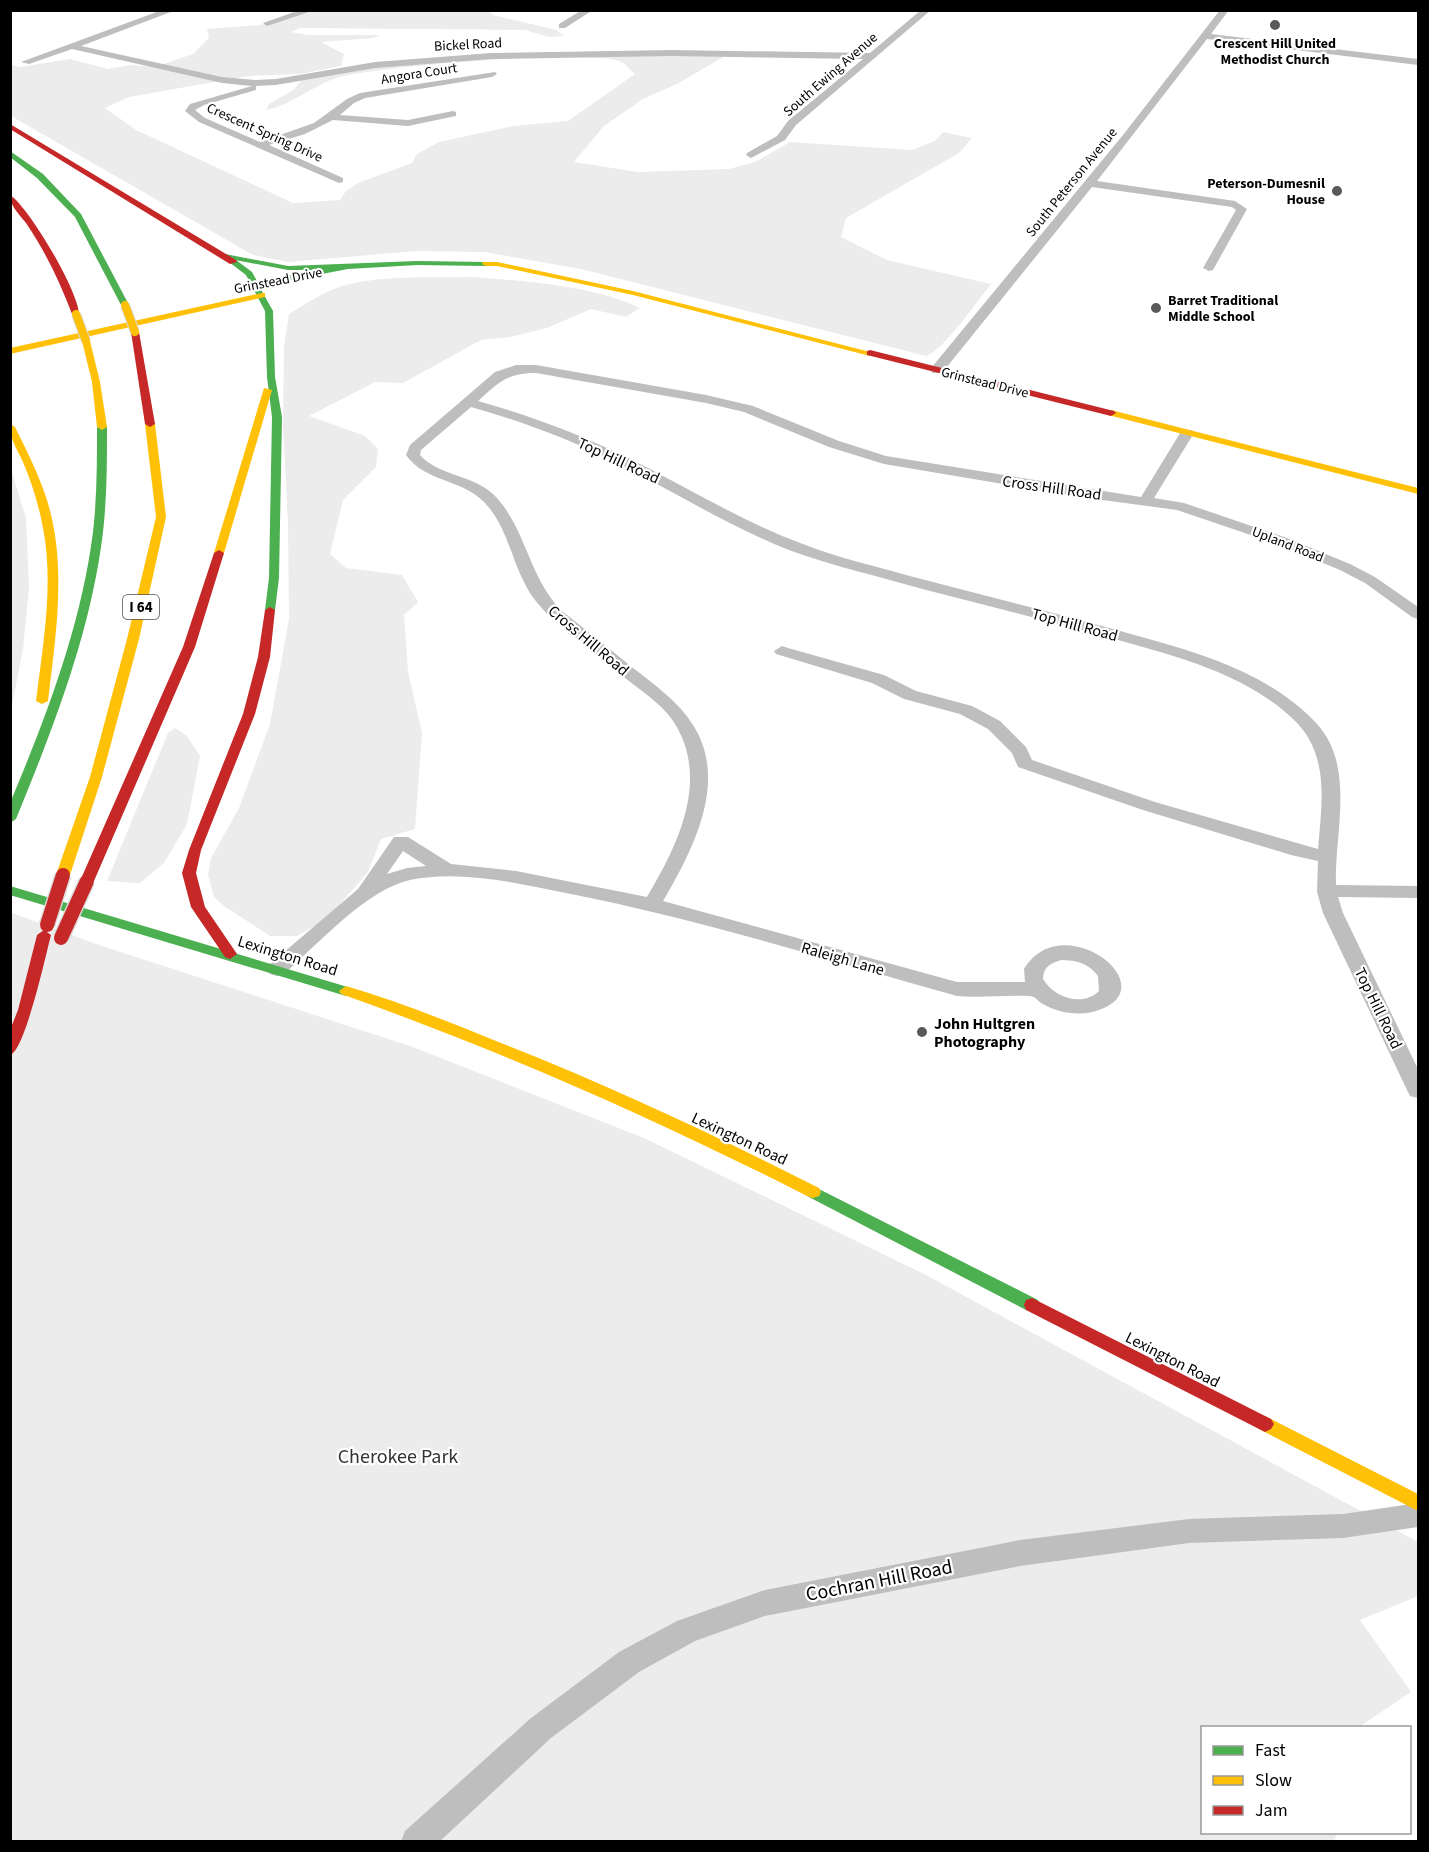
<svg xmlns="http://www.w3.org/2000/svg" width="1429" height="1852" font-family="'Source Sans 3',sans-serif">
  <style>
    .green { fill: #ececec }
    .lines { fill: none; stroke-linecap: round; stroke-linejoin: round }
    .street { fill: #bebebe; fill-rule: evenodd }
    .fast { fill: #4caf50; fill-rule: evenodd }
    .slow { fill: #ffc107; fill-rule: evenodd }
    .jam { fill: #c62828; fill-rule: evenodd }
    .slow-bridge-casing { stroke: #dbdbdb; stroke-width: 10; stroke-linecap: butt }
    .jam-bridge-casing { stroke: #dbdbdb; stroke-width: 17; stroke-linecap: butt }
    .slow-bridge { stroke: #ffc107; stroke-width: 8 }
    .jam-bridge { stroke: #c62828; stroke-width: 14 }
    .poi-dot { fill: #595959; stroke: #fff; stroke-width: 2 }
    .labels { text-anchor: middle; stroke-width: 4.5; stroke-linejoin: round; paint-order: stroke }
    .far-poi-label { font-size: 14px; font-weight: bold; fill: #000; stroke: #fff }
    .far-street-label { font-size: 14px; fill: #000; stroke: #fff }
    .shield { fill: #fff; stroke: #4c4c4c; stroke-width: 1.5 }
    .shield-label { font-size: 15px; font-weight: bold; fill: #000 }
    .street-label { font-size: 16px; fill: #000; stroke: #fff }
    .poi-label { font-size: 16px; font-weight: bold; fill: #000; stroke: #fff; text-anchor: start }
    .near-park-label { font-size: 20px; fill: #333; stroke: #fff }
    .near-street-label { font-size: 20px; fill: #000; stroke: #fff }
  </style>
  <rect width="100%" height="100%" fill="#fff"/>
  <!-- green -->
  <g class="green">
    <path d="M315,11H488L493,15L556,30L564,36L549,37L525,30L300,28L291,32L308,35H380L373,38L321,42L344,54L341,66L300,74L248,76L129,97L105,108L136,130L293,203L340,200L346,191L358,183L412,163L417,154L439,142L513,126L568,121L635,74C631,71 626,64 622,62C591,48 373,67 336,78C313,86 289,106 266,110L269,104L293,90L302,80L350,70L441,60L606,54L725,56L677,84L643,99L604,126L574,162L638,172L729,169L755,162L790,142L912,150L935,141L943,132L972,138L959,153L846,218L841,237L887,260L991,284C978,300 943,351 926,356L581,269L484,252L416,251L288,262L253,255L11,116L10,65L20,67L70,59L108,69L131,65L154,67L193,54L209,38L207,29L260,25Z"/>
    <path d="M473,277C524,281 594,286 640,308L626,317L591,309L547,328L510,337L481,340L403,383L375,382L309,416L365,436L378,449L376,467L343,500L330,554L346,568L402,575L418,602L404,615L408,672L422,733L415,829L381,839L368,872L327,919L297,936H270L224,906L214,897L208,875L211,858L239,808L270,724L289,619L288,524L283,425L284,347L289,314C304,305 318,295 334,289C372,274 431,278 473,277Z"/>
    <polygon points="11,469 26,518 29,588 23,649 11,710"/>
    <polygon points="175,728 187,736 200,756 187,824 164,863 140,883 107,881 168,733"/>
    <polygon points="10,912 96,944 413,1047 644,1138 924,1274 1418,1542 1418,1596 1360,1620 1411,1692 1359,1727 1202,1728 1202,1832 1337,1833 1335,1840 11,1841"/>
  </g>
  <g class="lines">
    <!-- street -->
    <g class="street">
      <polygon points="162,10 176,10 81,46 222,77 255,80 276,79 375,62 491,53 672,50 870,53 921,10 931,10 796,125 785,140 751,158 746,155 747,153 777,136 788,121 863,59 672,56 491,59 375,68 276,85 256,86 256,90 204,105 195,110 205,118 260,142 314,123 347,99 360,93 495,72 497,74 492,77 365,98 354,103 340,115 408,120 453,111 456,112 456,116 408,126 333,120 305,134 269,145 343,178 343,182 339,183 199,122 185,111 190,104 252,86 222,83 72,49 29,64 21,62"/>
      <polygon points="300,10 315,10 267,26 263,23"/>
      <polygon points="582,10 593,10 565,28 559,28 559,24"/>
      <polygon points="1220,10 1229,10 1211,34 1418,59 1418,65 1207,39 1097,181 1235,201 1247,209 1213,270 1209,271 1203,268 1236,210 1232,207 1092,187 942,373 932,373 931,370 932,367 1123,135"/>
      <path d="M516,365H536L706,395L753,406L839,441L886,456L1141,497L1182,430H1192L1194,433L1154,498L1184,503L1287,538L1350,564L1375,577L1418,607V619L1412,617L1365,583L1340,570L1277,544L1177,510L1080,497L884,464L829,447L744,412L706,403L536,373C507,373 499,382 478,401C528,415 577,433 624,456C684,485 740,521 803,544C836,557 871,565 906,575C989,597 1073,617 1156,641C1213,657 1276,679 1317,724C1356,767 1334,834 1336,885L1418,886V898L1338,897L1343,913L1418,1069V1098L1410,1096L1407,1090L1323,913L1317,892L1318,861L1291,855L1143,810L1018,767L1012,753L988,729L960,714L904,699L872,683L776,654L774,651L782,646L788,648L884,675L916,691L972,706L1000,721L1026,747L1032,760L1155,802L1318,849C1322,803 1330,753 1293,719C1251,679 1190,660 1136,645C1057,622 977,604 897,582C861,572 824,563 789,550C728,526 673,491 615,462C569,439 520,421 471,407L421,450L420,455C439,476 473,475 493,494C526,526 528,577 562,611C586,630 610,649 633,668C655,685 678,701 693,725C729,781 693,850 663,901L957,982H1025L1024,969C1062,906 1167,986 1099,1010C1080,1017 1058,1013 1041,1003C1037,1000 1036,997 1030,996C1006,995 982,998 957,996C829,960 702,920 571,894C520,884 462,869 410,880C367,889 317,945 284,974L277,976L270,974L267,969L270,964L358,889L394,837H408L451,864L516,871L647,897C676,848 708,785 678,729C667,708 647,695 629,681C603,660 577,638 550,617C541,607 531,597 525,584C511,558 506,524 484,502C462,479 425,482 406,455L410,445L495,372ZM403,851L426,866L407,868L387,874ZM1061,960C1077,960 1088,963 1098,976L1099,991C1083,1007 1054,998 1043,979C1044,966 1050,964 1061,960Z"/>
      <polygon points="1418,1503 1418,1527 1343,1538 1189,1543 1020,1566 765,1616 695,1641 639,1672 551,1738 439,1842 401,1842 405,1831 531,1718 619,1652 677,1621 765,1590 1020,1540 1189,1519 1343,1514"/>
    </g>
    <!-- fast -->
    <g class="fast">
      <polygon points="10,151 43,174 81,214 129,305 128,307 121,305 75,217 37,178 10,157"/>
      <polygon points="225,254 288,266 417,261 486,262 490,264 486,266 417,265 348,269 259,286 273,311 275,377 282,417 279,578 275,610 270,613 265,610 269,578 272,417 267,377 265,311 246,275 229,262 236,260 252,272 257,281 319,270 288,270 225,258"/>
      <path d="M102,424L107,427C107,462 107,497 103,532C91,632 54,726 16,819L10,823V803C47,715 81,626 93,532C97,497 97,462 97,427Z"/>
      <polygon points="10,886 351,988 353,991 346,996 10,895"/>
      <polygon points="813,1186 1038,1300 1040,1305 1038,1310 1032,1312 1026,1310 807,1196 805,1192 807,1188"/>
    </g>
    <!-- slow -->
    <g class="slow">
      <polygon points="483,262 497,262 633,291 874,353 870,356 633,295 497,266 486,266 482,264"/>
      <polygon points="262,293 265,293 265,297 10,354 10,348"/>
      <polygon points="86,338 90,341 100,382 107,427 102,430 97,427 92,382 82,341"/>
      <polygon points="264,388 272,390 224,553 223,555 215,555 214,553"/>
      <polygon points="1111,410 1418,488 1418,494 1108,415 1108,411"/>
      <polygon points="150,421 155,424 166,517 139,639 102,777 70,875 63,879 56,875 90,777 127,639 156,517 145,424"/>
      <path d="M10,424L15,427C26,449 37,471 45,494C68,561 56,633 48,701L42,704L36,701C43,644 54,585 43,528C39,506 32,483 23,462C17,449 10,440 10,424Z"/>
      <path d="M346,986C397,1001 447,1021 496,1041C606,1084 713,1134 819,1188L821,1192L819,1196L813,1198L807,1196C656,1119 502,1051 341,994L339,991Z"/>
      <polygon points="1265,1416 1418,1494 1418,1511 1259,1429 1256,1424 1259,1419"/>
    </g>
    <!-- jam -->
    <g class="jam">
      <polygon points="10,124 236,260 237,262 230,264 10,129"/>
      <path d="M10,195C29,207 81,295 79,316L72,314C60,282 45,251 26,223C19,214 10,206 10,195Z"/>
      <polygon points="135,329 139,332 155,424 150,427 145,424 131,332"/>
      <polygon points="870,350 1114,411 1116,413 1111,416 867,355 867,351"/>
      <polygon points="219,550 224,553 195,647 94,881 87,885 82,884 80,881 183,647 214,553"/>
      <polygon points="270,607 275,610 270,657 255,714 201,850 196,873 205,907 237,954 230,959 225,957 191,907 182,873 189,850 243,714 258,657 265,610"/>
      <path d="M44,930L51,935C46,954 25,1051 10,1055V1030L18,1010L37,935Z"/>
      <polygon points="1032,1298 1271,1419 1274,1424 1271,1429 1265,1432 1259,1429 1026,1310 1024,1305 1026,1300"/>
    </g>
    <!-- slow-bridge casing -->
    <g class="slow-bridge-casing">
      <g id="slow-bridge">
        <polyline points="125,305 135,332"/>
        <polyline points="76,314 86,341"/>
      </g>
    </g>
    <!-- jam-bridge casing -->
    <g class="jam-bridge-casing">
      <g id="jam-bridge">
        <polyline points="47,925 63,875"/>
        <polyline points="61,938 87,881"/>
      </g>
    </g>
    <!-- slow-bridge -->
    <use href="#slow-bridge" class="slow-bridge"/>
    <!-- jam-bridge -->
    <use href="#jam-bridge" class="jam-bridge"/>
  </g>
  <!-- markers -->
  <g class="poi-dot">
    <circle cx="1275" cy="25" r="6"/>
    <circle cx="1337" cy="191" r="6"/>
    <circle cx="1156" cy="308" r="6"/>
    <circle cx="922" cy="1032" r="6"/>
  </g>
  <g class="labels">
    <!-- far-poi labels -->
    <g class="far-poi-label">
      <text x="1275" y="48">Crescent Hill United<tspan x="1275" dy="16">Methodist Church</tspan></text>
      <text x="1325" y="188" text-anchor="end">Peterson-Dumesnil<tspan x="1325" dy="16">House</tspan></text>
      <text x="1168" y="305" text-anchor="start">Barret Traditional<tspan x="1168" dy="16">Middle School</tspan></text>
    </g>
    <!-- far-street labels -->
    <g class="far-street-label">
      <text transform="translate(468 44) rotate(-3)" y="5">Bickel Road</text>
      <text transform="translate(419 73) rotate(-9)" y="5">Angora Court</text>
      <text transform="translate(830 74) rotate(-41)" y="5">South Ewing Avenue</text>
      <text transform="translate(265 132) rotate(24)" y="5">Crescent Spring Drive</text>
      <text transform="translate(1071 182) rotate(-51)" y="5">South Peterson Avenue</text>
      <text transform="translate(278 280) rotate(-11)" y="5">Grinstead Drive</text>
      <text transform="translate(985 382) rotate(14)" y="5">Grinstead Drive</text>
      <text transform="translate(1288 544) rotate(21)" y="5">Upland Road</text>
    </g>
    <!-- shield labels -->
    <rect class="shield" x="123" y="595" width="36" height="24" rx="4.5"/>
    <g class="shield-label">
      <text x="141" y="612">I 64</text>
    </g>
    <!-- street labels -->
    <g class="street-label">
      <text transform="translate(619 460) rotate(25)" y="6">Top Hill Road</text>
      <text transform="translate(1052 487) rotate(8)" y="6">Cross Hill Road</text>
      <text transform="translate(1075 624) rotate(15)" y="6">Top Hill Road</text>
      <text transform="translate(589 640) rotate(40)" y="6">Cross Hill Road</text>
      <text transform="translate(288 955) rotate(17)" y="6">Lexington Road</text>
      <text transform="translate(843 958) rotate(16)" y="6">Raleigh Lane</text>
      <text transform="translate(1379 1008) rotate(64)" y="6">Top Hill Road</text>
      <text transform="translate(740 1138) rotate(25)" y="6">Lexington Road</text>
      <text transform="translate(1173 1359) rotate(27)" y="6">Lexington Road</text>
    </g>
    <!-- poi labels -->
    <g class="poi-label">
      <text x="934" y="1029">John Hultgren<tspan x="934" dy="18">Photography</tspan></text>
    </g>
    <!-- near-park labels -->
    <g class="near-park-label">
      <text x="398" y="1463">Cherokee Park</text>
    </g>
    <!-- near-street labels -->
    <g class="near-street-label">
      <text transform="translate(879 1580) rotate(-11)" y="7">Cochran Hill Road</text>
    </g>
  </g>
  <!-- border -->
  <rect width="1429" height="1852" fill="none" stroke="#000000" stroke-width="24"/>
  <!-- legend -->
  <rect x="1201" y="1726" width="210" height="108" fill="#ffffff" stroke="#999999" stroke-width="1.5"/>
  <rect x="1213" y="1746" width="30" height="9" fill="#4caf50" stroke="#999999" stroke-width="1.5"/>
  <text x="1255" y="1756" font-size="18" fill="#000000">Fast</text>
  <rect x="1213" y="1776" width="30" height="9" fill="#ffc107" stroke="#999999" stroke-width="1.5"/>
  <text x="1255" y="1786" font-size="18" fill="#000000">Slow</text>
  <rect x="1213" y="1806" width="30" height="9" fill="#c62828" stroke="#999999" stroke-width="1.5"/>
  <text x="1255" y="1816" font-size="18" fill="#000000">Jam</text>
</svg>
